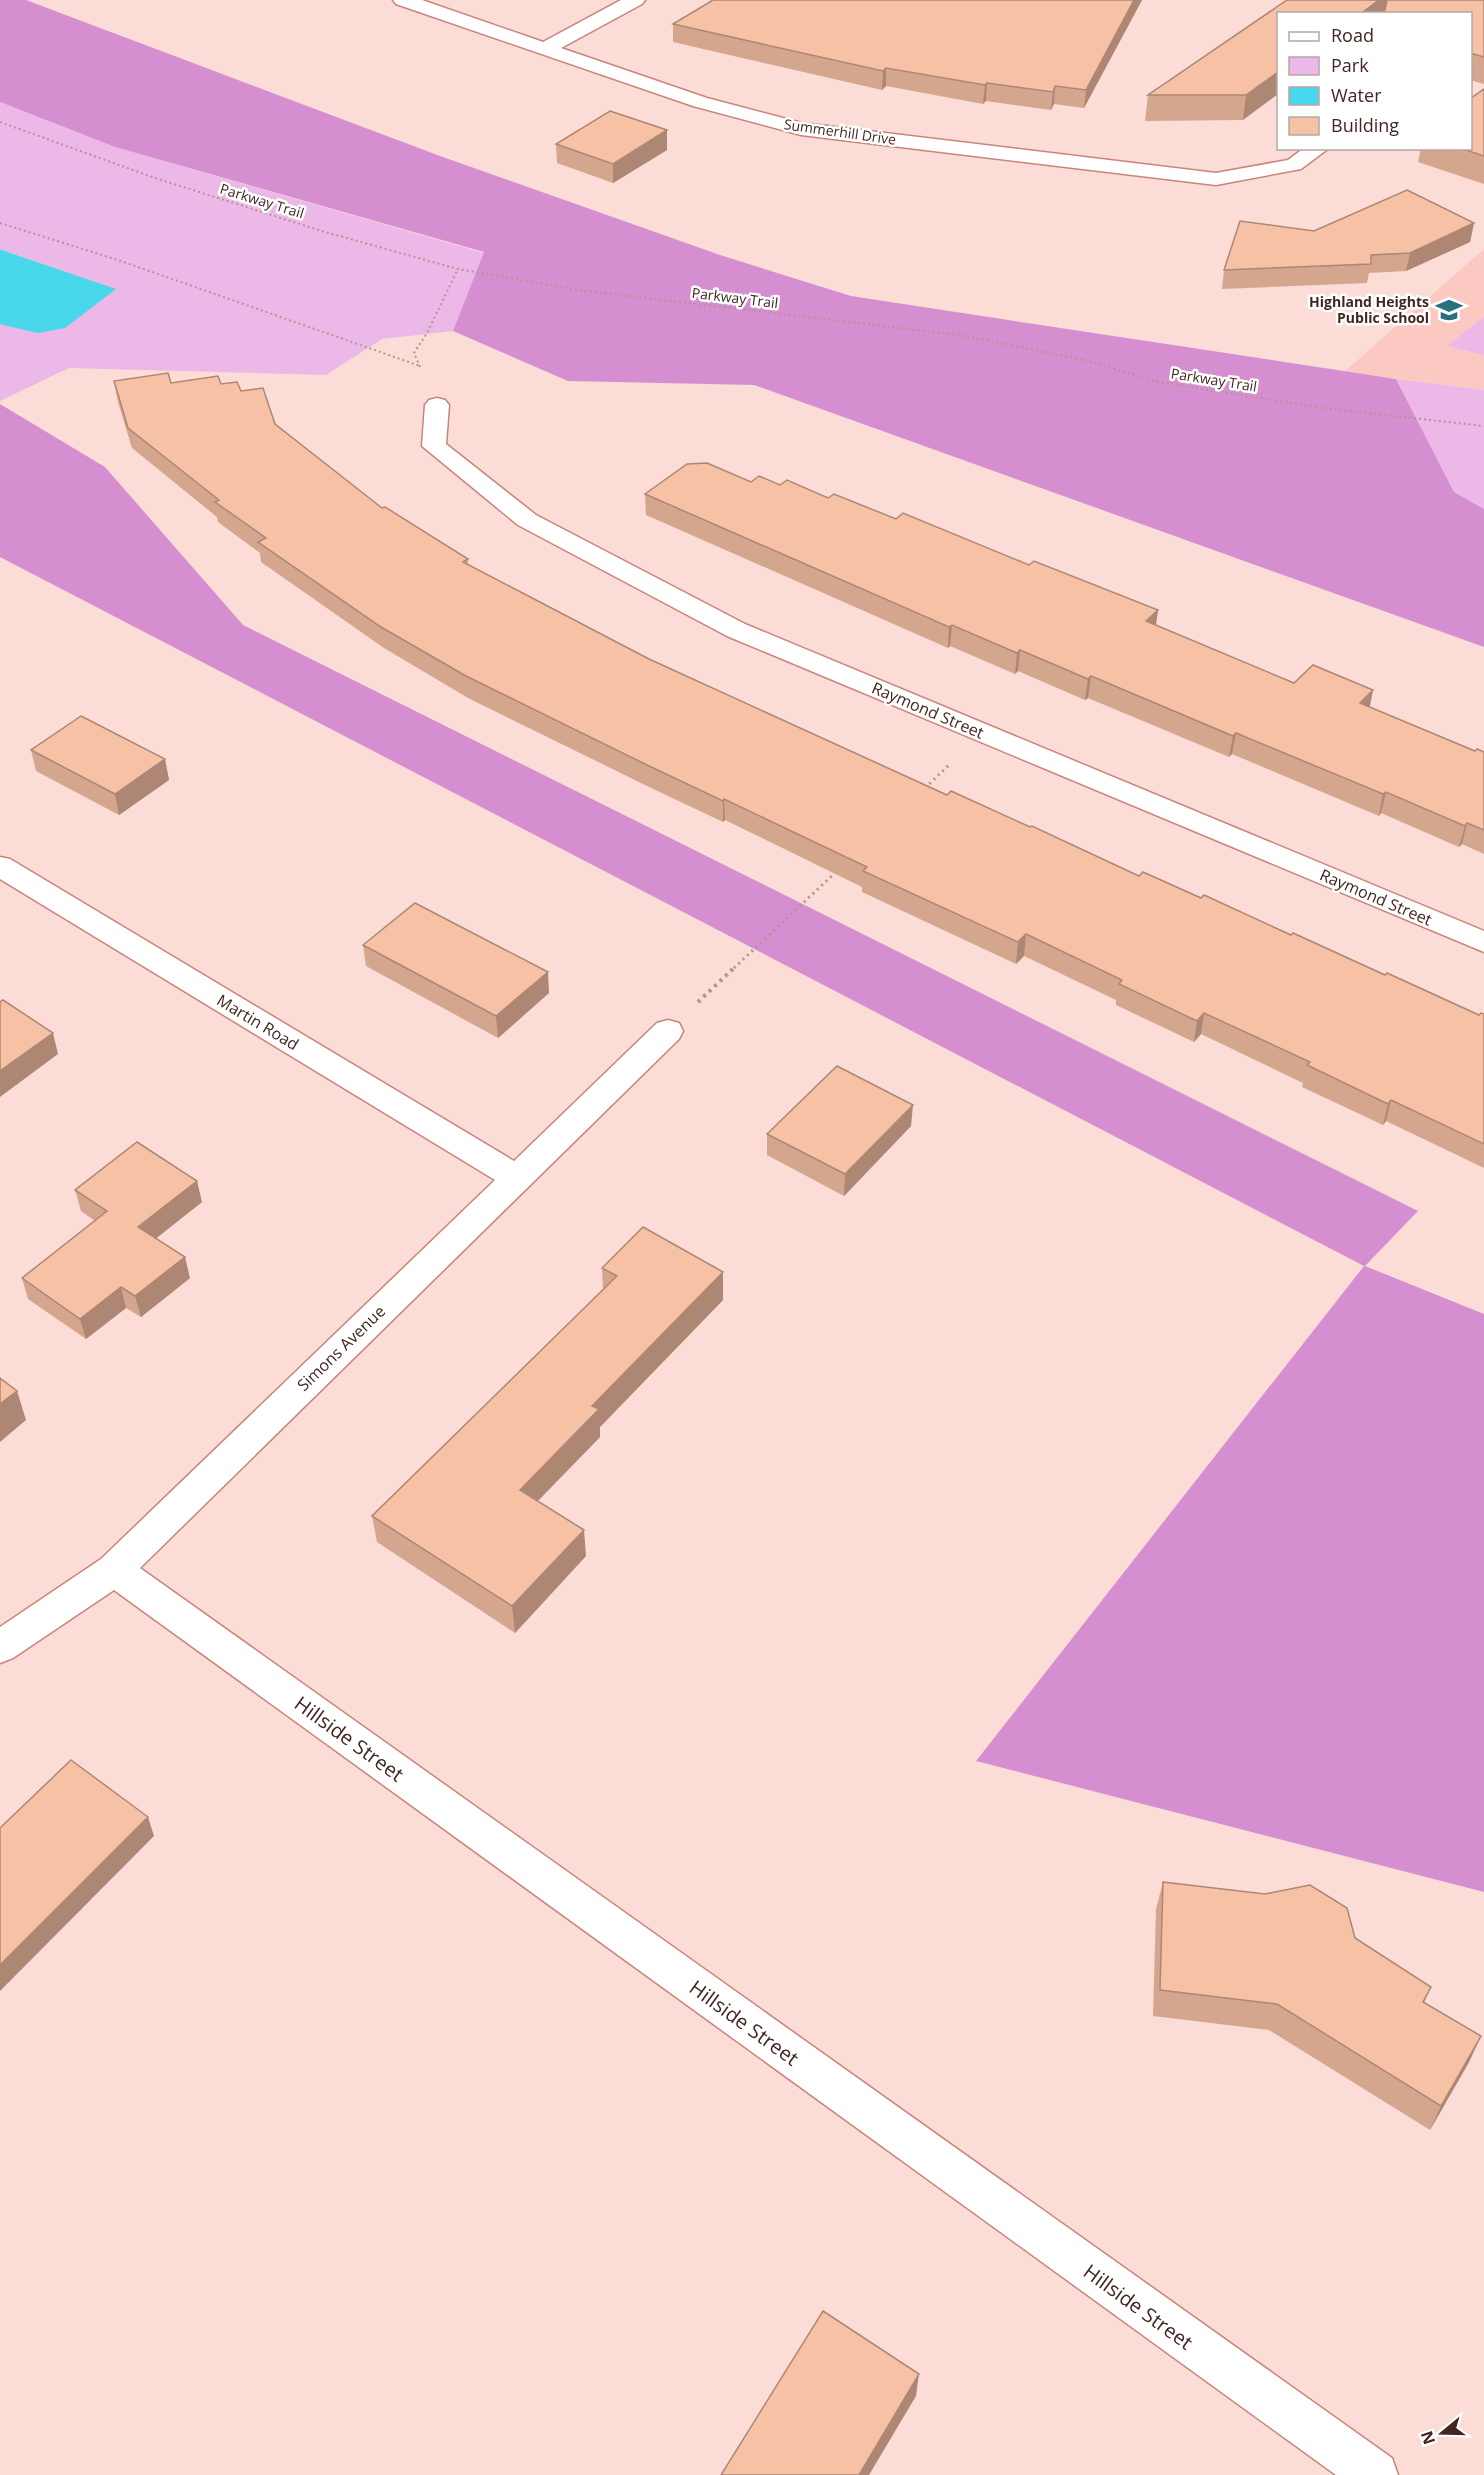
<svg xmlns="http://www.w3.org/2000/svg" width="1484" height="2475" font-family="'Open Sans',sans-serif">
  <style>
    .built { fill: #fcc9c2 }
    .green { fill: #ebb8e8 }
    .forest { fill: #d58fd1 }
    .water { fill: #48d7eb }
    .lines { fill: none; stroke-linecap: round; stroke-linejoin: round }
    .minor-casing { stroke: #ca847a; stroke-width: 3 }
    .path-far2 { stroke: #b39590; stroke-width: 2; stroke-dasharray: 2 3; stroke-linecap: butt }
    .path-far1 { stroke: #b39590; stroke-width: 3; stroke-dasharray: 2 4; stroke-linecap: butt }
    .path { stroke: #b39590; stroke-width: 4; stroke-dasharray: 3 4.5; stroke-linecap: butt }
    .minor { fill: #fff; fill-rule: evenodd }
    .wall { fill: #d4a68e }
    .shaded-wall { fill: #ad8774 }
    .building { fill: #f7c1a5; stroke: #ad8774; stroke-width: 1.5 }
    .labels { text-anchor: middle; stroke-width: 5; stroke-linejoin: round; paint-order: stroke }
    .far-street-label { font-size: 14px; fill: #422622; stroke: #fff }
    .far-poi-label { font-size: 14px; font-weight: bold; fill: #422622; stroke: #fff; text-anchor: end }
    .street-label { font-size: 16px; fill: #422622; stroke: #fff }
    .near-street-label { font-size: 20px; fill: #422622; stroke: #fff }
  </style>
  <rect width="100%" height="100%" fill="#fbdcd7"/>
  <!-- built -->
  <polygon class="built" points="1484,249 1484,390 1344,372"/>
  <!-- green -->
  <g class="green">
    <polygon points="0,102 115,147 484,253 453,331 382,339 326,375 69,368 0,401 0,324 3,325 115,289 0,249"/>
    <polygon points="1484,317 1484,355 1447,346"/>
    <polygon points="1396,379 1484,390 1484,509 1454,492"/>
  </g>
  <!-- forest -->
  <g class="forest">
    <polygon points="0,0 26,0 440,156 720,255 851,296 1396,379 1454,492 1484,509 1484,647 754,385 568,381 453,331 484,252 115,147 0,102"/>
    <polygon points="0,404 105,467 243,625 1418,1211 1365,1266 1484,1314 1484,1892 976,1761 1364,1266 0,557"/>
  </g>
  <!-- water -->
  <polygon class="water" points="0,249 2,250 116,289 65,328 38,333 3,325 0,324"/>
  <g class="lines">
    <!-- minor casing -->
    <g class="minor-casing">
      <g id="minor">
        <polygon points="393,0 422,0 543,42 621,0 645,0 642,4 561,48 707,98 802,123 1216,173 1288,160 1304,148 1329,148 1301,169 1216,185 801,135 693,106 396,4"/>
        <polygon points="437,398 445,400 449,405 446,444 536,515 745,624 1484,931 1484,952 727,636 518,525 422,446 425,405 429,400"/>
        <polygon points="0,857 10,859 514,1161 657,1023 668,1020 679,1023 683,1031 679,1039 140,1568 1392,2458 1398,2475 1336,2475 114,1590 13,1658 0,1663 0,1627 101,1559 495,1180 0,879"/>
      </g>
    </g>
    <!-- path-far2 -->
    <g class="path-far2">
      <polyline points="0,122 155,178 325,232 458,269 578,290 960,335 1084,360 1159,382 1323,408 1484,426"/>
      <polyline points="0,223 121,261 420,366"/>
      <polyline points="420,367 414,353 427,333 458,269"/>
    </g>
    <!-- path-far1 -->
    <g class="path-far1">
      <polyline points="925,788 950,764"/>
      <polyline points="734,968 837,871"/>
    </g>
    <!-- path -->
    <polyline class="path" points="698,1002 735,967"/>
    <!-- minor -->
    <use href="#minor" class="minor"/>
  </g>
  <!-- wall -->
  <g class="wall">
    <polygon points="1142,0 1084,108 1054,104 1051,110 986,101 983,104 886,86 882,90 673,42 673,24"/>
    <polygon points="1287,0 1484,0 1484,84 1470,80 1470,14 1278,14 1243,120 1145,121 1148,95"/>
    <polygon points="1484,89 1484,184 1418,162 1421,148 1470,148"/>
    <polygon points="667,130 667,150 613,183 557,163 556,144"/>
    <polygon points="1474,223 1470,242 1406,271 1369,273 1367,283 1222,289 1224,270 1314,231"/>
    <polygon points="114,381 221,384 241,391 275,424 382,508 468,559 468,564 649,659 947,795 1139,876 1201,898 1291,935 1479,1015 1484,1014 1484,1168 1386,1121 1383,1125 1302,1087 1303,1083 1201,1034 1194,1042 1116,1005 1116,1000 1024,956 1016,964 862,892 862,887 725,820 723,822 647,786 468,698 384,648 261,562 260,553 218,522 217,517 132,448 118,402"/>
    <polygon points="751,482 780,485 828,498 896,519 1158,610 1156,625 1294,683 1373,690 1369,707 1475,751 1484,752 1484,854 1462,844 1459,847 1381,813 1379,816 1232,754 1229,757 1088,698 1085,700 1018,671 1015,674 950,646 948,648 646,515 645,494"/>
    <polygon points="31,750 165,759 169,780 119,815 36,771"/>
    <polygon points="363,945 549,993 498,1038 366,966"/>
    <polygon points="911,1126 844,1196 767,1155 767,1134"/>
    <polygon points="75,1190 202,1202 156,1238 190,1278 141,1317 126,1308 86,1339 28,1299 22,1278 95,1221 81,1211"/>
    <polygon points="602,1268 723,1300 600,1427 600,1437 538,1501 586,1556 515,1633 377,1542 372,1516 603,1289"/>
    <polygon points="1163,1882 1355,1938 1431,1987 1424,2003 1481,2036 1469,2062 1430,2130 1269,2030 1153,2016 1156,1909"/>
  </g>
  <!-- shaded-wall -->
  <g class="shaded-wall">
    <polygon points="1134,0 1142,0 1084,108 1086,90"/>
    <polygon points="1379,0 1388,0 1385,14 1360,14"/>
    <polygon points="886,68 886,86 882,90 883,71"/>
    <polygon points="1278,72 1278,94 1243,120 1246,95"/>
    <polygon points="987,83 986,101 983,104 985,85"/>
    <polygon points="1055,86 1054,104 1051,110 1053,92"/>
    <polygon points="667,130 667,150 613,183 613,164"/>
    <polygon points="1474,223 1470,242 1406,271 1410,253"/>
    <polygon points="1158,610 1155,631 1146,621"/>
    <polygon points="952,625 950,646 948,648 949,627"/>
    <polygon points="1020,650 1018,671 1015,674 1017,653"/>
    <polygon points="1091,676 1088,698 1085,700 1088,679"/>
    <polygon points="1373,690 1369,711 1360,703"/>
    <polygon points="1236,733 1232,754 1229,757 1233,736"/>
    <polygon points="165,759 169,780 119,815 115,794"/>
    <polygon points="1386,792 1381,813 1379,816 1383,794"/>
    <polygon points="724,799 725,820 723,822 723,801"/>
    <polygon points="1467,823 1462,844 1459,847 1465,826"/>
    <polygon points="1026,934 1024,956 1016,964 1018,942"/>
    <polygon points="548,972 549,993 498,1038 496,1016"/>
    <polygon points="1204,1013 1201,1034 1194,1042 1197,1021"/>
    <polygon points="53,1033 58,1054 0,1097 0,1071"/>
    <polygon points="1391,1100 1386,1121 1383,1125 1388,1104"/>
    <polygon points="913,1105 911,1126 844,1196 845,1174"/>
    <polygon points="197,1181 202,1202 144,1248 138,1227"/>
    <polygon points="185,1257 190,1278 141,1317 135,1296"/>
    <polygon points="723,1272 723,1300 600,1427 600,1437 523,1516 520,1490 592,1406"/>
    <polygon points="121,1287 126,1308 86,1339 80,1319"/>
    <polygon points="17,1391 26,1420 0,1442 0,1404"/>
    <polygon points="584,1530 586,1556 515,1633 512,1606"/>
    <polygon points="148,1817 154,1836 0,1991 0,1965"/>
    <polygon points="1481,2036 1469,2062 1430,2130 1441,2106"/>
    <polygon points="919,2374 916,2396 869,2475 859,2475"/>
  </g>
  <!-- building -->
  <g class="building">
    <polygon points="713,0 1134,0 1086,90 1055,86 1053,92 987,83 985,85 886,68 883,71 673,24"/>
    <polygon points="1287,0 1379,0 1360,14 1278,14 1278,72 1246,95 1148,95"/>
    <polygon points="1387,0 1484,0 1484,57 1470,53 1470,14 1384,14"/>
    <polygon points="1484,89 1484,156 1460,148 1470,148 1470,99"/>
    <polygon points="610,111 667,130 613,164 556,144"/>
    <polygon points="1407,190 1474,223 1410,253 1371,255 1371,264 1224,270 1240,221 1314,231"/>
    <polygon points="168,373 171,383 218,376 221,384 237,382 241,391 263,388 275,424 382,508 385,507 468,559 463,562 649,659 947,795 951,791 1030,827 1032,826 1139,876 1143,872 1201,898 1204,895 1291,935 1293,933 1385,975 1387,973 1479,1015 1481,1013 1484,1014 1484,1144 1391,1100 1388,1104 1307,1065 1310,1062 1204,1013 1197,1021 1119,984 1122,980 1026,934 1018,942 863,871 867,867 724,799 723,801 647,765 466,676 381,627 258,542 266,538 215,502 219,500 128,428 114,381"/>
    <polygon points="707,463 751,482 759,476 780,485 787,480 828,498 834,494 896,519 903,513 1029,565 1034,561 1158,610 1146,621 1294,683 1313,665 1373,690 1360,703 1475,751 1477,749 1484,752 1484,830 1467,823 1465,826 1386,792 1383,794 1236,733 1233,736 1091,676 1088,679 1020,650 1017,653 952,625 949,627 645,494 687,464"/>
    <polygon points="81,716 165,759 115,794 31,750"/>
    <polygon points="415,903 548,972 496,1016 363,945"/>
    <polygon points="3,1000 53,1033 0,1071 0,1002"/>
    <polygon points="837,1066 913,1105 845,1174 767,1134"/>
    <polygon points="137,1142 197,1181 138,1227 185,1257 135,1296 121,1287 80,1319 22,1278 107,1211 75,1190"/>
    <polygon points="643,1227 723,1272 592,1406 599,1409 520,1490 584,1530 512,1606 372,1516 617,1276 602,1268"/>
    <polygon points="0,1378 17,1391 0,1404"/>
    <polygon points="71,1760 148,1817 0,1965 0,1828"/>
    <polygon points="1163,1882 1265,1894 1310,1885 1347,1908 1355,1938 1431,1987 1423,2002 1481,2036 1441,2106 1277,2004 1160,1990"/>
    <polygon points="823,2311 919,2374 859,2475 721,2475"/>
  </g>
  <!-- icons -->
  <defs>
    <g id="school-bare" transform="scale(2.07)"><path d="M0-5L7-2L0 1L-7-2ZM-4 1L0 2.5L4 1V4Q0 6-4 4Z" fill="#28707b" stroke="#fff" stroke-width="2.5" paint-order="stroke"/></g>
  </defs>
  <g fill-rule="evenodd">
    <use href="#school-bare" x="1449" y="310"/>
  </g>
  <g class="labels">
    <!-- far-street labels -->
    <g class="far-street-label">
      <text transform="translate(840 132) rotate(8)" y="5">Summerhill Drive</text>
      <text transform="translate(262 201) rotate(17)" y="5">Parkway Trail</text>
      <text transform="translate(735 298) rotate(7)" y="5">Parkway Trail</text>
      <text transform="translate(1214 380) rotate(9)" y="5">Parkway Trail</text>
    </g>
    <!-- far-poi labels -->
    <g class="far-poi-label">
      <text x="1429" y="307">Highland Heights<tspan x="1429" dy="16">Public School</tspan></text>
    </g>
    <!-- street labels -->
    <g class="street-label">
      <text transform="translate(928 710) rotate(23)" y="6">Raymond Street</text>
      <text transform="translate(1376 897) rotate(23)" y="6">Raymond Street</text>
      <text transform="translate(258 1022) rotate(31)" y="6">Martin Road</text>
      <text transform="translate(341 1348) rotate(-44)" y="6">Simons Avenue</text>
    </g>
    <!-- near-street labels -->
    <g class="near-street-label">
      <text transform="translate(349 1739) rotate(36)" y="7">Hillside Street</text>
      <text transform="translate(744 2023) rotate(36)" y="7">Hillside Street</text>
      <text transform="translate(1138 2307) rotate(36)" y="7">Hillside Street</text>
    </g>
  </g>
  <!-- legend -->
  <rect x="1277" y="12" width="195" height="138" fill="#ffffff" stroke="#b3a8a7" stroke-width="1.5"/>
  <rect x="1289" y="32" width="30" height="9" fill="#ffffff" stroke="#b3a8a7" stroke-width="1.5"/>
  <text x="1331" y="42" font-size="18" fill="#422622">Road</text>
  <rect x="1289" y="57" width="30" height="18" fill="#ebb8e8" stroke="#b3a8a7" stroke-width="1.5"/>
  <text x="1331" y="72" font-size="18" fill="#422622">Park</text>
  <rect x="1289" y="87" width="30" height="18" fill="#48d7eb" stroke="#b3a8a7" stroke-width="1.5"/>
  <text x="1331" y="102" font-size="18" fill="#422622">Water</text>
  <rect x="1289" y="117" width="30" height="18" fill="#f7c1a5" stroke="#b3a8a7" stroke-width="1.5"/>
  <text x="1331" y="132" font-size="18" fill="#422622">Building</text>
  <!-- north arrow -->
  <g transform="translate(1442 2433) rotate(251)" stroke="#ffffff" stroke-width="4.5" paint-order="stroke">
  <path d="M0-4.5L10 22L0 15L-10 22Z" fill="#422622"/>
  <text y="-9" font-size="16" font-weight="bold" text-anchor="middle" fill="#422622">N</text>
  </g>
</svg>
